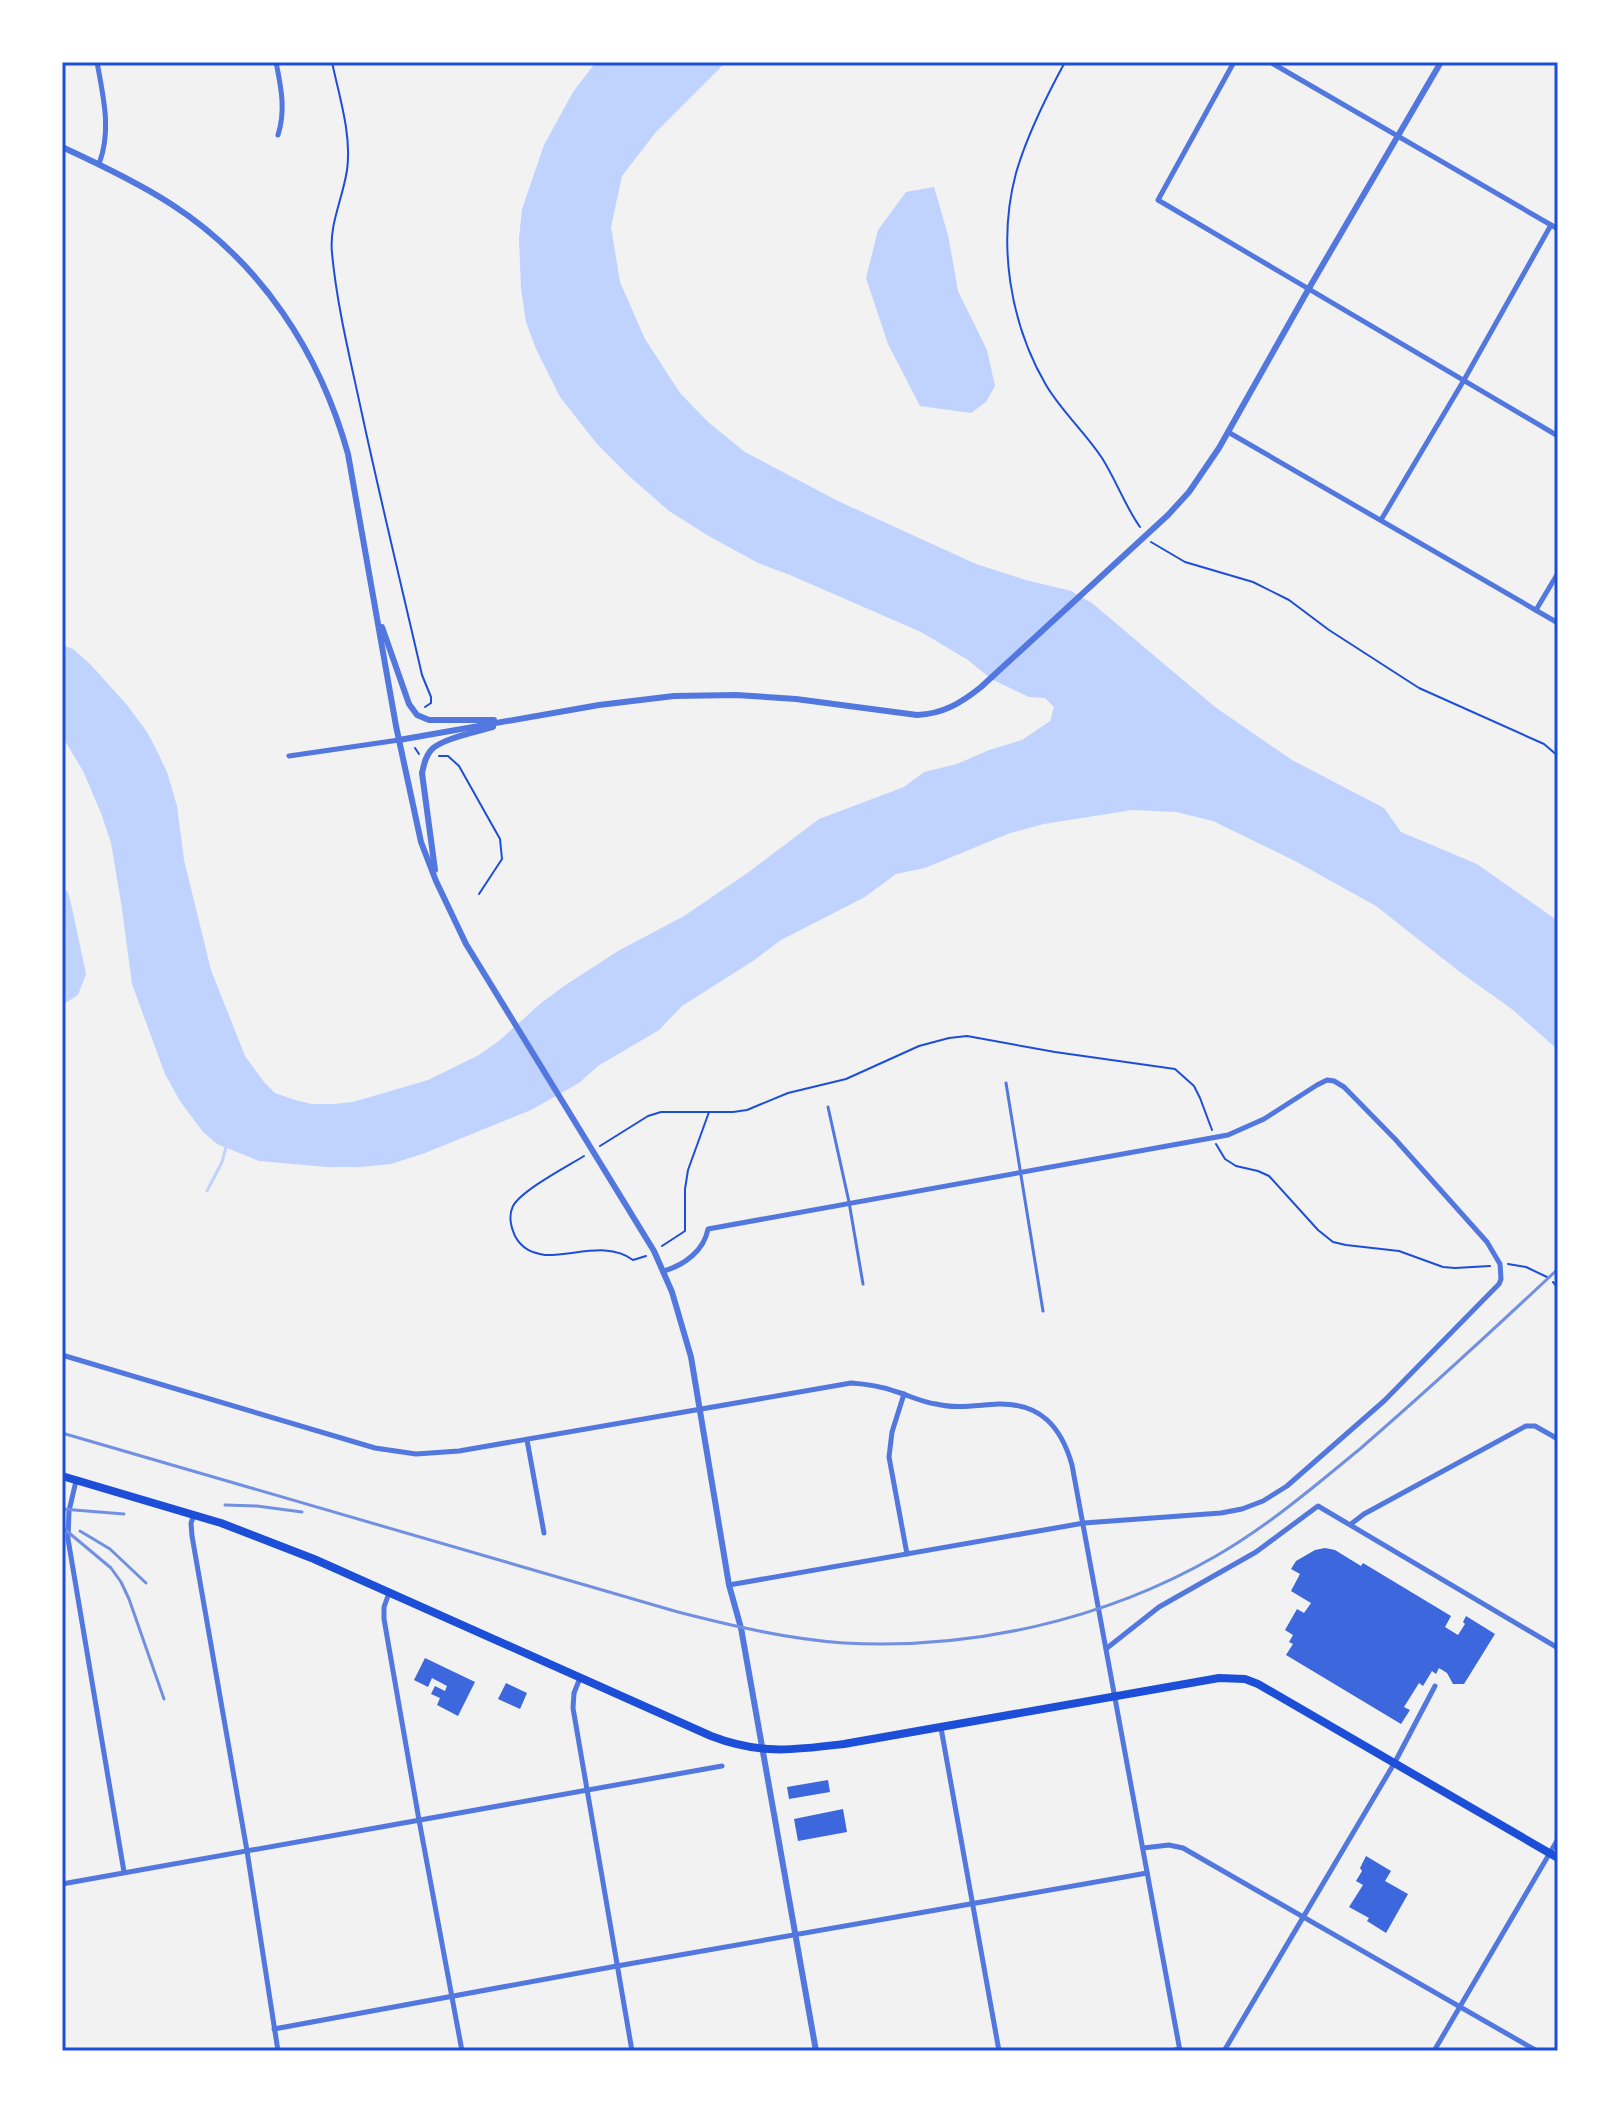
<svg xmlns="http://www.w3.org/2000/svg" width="1620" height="2113" font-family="Lora,serif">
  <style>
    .water { fill: #bfd3fe }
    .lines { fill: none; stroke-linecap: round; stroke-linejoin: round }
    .stream { stroke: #bfd3fe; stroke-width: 3 }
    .building { fill: #3d67dc }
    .path { stroke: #1d4ed8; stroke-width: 2 }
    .service { stroke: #5277de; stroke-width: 3 }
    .minor { stroke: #5277de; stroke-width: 5 }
    .tertiary { stroke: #5277de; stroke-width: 6 }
    .primary { stroke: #1d4ed8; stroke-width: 8 }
    .rail { stroke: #7290e2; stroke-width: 3 }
    .neatline { fill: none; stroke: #1d4ed8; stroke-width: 3 }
  </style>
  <rect width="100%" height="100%" fill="#f2f2f2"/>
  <!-- water -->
  <g class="water">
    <polygon points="596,62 726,62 656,132 622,176 611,227 620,282 645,339 680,393 708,422 745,452 838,501 976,564 1026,580 1071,591 1092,603 1215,707 1292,760 1384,808 1401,832 1477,864 1558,921 1558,1050 1513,1010 1460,972 1376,906 1295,861 1213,821 1176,812 1132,810 1044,824 1010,833 925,868 896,874 865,897 781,940 753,961 682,1006 659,1030 598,1066 579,1083 531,1110 425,1153 391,1164 360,1167 327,1167 259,1161 217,1144 203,1132 180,1101 165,1074 132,984 122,909 111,843 101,813 83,771 62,736 62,645 73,649 91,665 127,705 147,732 156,749 167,772 177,806 184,860 211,970 245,1056 264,1082 275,1093 295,1100 312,1104 334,1104 353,1102 428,1080 479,1055 500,1040 540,1004 564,986 618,951 684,916 746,874 819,819 904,787 924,772 957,764 989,750 1022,740 1050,721 1054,707 1045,698 1029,697 991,679 968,660 921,632 790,575 758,563 707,535 669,511 629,476 597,444 560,397 536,349 526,322 521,289 519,238 522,209 544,145 573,92"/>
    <polygon points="934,187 948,235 958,291 987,350 995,386 986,402 971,413 920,406 888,344 866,278 878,230 906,192"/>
    <polygon points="62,888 68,892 72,908 86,974 78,995 62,1005"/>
  </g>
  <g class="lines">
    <!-- stream -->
    <polyline class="stream" points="207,1191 222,1162 226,1147"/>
  </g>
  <!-- building -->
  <g class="building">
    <polygon points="1325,1548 1335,1550 1361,1566 1363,1563 1451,1616 1445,1627 1458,1635 1465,1624 1463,1622 1466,1616 1495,1634 1464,1684 1453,1684 1447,1673 1439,1668 1436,1674 1432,1671 1423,1686 1419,1683 1404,1707 1410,1710 1401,1724 1286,1655 1293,1644 1289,1642 1293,1635 1285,1630 1297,1609 1304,1613 1311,1603 1291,1591 1300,1574 1291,1569 1296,1561 1315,1550"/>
    <polygon points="425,1658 475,1682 458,1716 437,1705 440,1698 431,1694 435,1686 445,1691 447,1686 432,1678 428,1687 414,1680"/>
    <polygon points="506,1683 527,1693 520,1709 498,1699"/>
    <polygon points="828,1780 830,1792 789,1799 787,1787"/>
    <polygon points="843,1809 847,1832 798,1841 794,1819"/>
    <polygon points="1366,1856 1391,1871 1385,1881 1408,1894 1386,1933 1367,1921 1369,1918 1349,1907 1363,1885 1356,1881 1362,1871 1360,1868"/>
  </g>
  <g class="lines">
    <!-- path -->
    <g class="path">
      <path d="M332,62C339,96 352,135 347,170C343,198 329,224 332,253C337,307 351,362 362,414C381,502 402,588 422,675L431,697V703L425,707"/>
      <path d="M1065,62C1046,97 1027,135 1016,173C997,244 1010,323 1046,385C1062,412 1085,432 1102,458C1116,480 1125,506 1140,527"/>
      <polyline points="1151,542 1185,562 1253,582 1289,600 1329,630 1419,688 1544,744 1558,756"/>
      <polyline points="415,748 419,754"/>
      <polyline points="439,756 448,756 459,766 500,839 502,859 479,894"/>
      <polyline points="1216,1144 1225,1159 1236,1166 1258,1171 1269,1176 1318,1230 1333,1242 1346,1245 1399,1251 1443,1267 1455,1268 1490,1266"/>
      <polyline points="600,1146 648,1116 661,1112 733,1112 747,1110 788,1093 846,1079 919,1046 949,1038 967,1036 1055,1052 1175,1069 1194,1086 1200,1098 1212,1130"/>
      <path d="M584,1156C568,1166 522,1190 513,1206C508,1216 511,1227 515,1236C522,1249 532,1253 545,1255C574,1256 608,1241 633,1260L646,1256"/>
      <polyline points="662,1246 685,1231 685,1189 688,1170 709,1112"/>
      <polyline points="1508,1264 1526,1267 1547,1277"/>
      <polyline points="1553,1282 1558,1288"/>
    </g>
    <!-- service -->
    <g class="service">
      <polyline points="1006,1083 1043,1311"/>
      <polyline points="828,1107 849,1202 863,1284"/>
    </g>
    <!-- minor -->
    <g class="minor">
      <path d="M97,62C103,96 112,130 99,164"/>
      <path d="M276,62C281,87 286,110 278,135"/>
      <polyline points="1234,62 1158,200 1558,436"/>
      <polyline points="1270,62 1558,229"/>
      <polyline points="1228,432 1558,623"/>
      <polyline points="1381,520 1464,380 1551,225"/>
      <polyline points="1536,610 1558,573"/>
      <polyline points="289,756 399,740"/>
      <path d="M664,1271C684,1265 704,1251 708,1229L1228,1135L1264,1119L1317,1085L1327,1080L1334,1081L1344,1087L1395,1139L1487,1242L1500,1264L1501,1279L1499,1284L1384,1401L1287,1486L1263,1501L1242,1509L1221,1513L1084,1523L729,1585"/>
      <path d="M62,1355L375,1448L416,1454L459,1451L851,1383C866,1384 880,1386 894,1391C908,1395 921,1402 936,1404C956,1409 977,1405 998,1404C1040,1403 1061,1426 1072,1465L1180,2051"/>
      <polyline points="904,1394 892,1432 889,1457 907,1554"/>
      <polyline points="527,1440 544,1533"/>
      <polyline points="76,1481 69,1511 68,1539 124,1872"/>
      <polyline points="194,1515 191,1523 192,1536 247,1851 278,2051"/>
      <polyline points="1351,1524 1364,1514 1526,1426 1535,1426 1558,1439"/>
      <polyline points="389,1593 384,1607 384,1619 419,1820 462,2051"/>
      <polyline points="1107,1648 1159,1607 1256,1552 1318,1506 1558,1648"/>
      <polyline points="580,1678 574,1693 573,1708 632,2051"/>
      <polyline points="941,1728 999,2051"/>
      <polyline points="1143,1848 1169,1845 1183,1848 1537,2051"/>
      <polyline points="62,1884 722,1766"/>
      <polyline points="274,2029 617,1966 1147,1873"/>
      <polyline points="1170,2051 1180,2049"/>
      <polyline points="1224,2051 1395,1762 1435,1686"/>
      <polyline points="1434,2051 1558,1839"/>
    </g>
    <!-- tertiary -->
    <g class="tertiary">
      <path d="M62,147C99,164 137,182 171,204C261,262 320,353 348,454L396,726L421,842L436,881L466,944L654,1251L672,1292L691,1357L729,1585L741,1628L816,2051"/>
      <polyline points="382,627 409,704 417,715 429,720 494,720"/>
      <path d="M399,740L599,705L674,696L736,695L796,699L917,715C943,714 961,703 981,687L1168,515L1189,492L1219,448L1308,290L1441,62"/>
      <path d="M435,870L422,773C424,764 426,755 432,749C444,738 477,732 493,727"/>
    </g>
    <!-- primary -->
    <path class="primary" d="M62,1476L221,1523L314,1559L711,1736C760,1755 794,1750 844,1744L1219,1678L1245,1679L1258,1684L1558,1858"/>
    <!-- rail -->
    <g class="rail">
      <path d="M62,1433L678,1612C733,1626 787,1639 844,1643C972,1650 1105,1620 1216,1556C1268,1526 1315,1486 1361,1448C1428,1390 1493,1330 1558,1269"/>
      <polyline points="225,1505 257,1506 302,1512"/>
      <polyline points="62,1509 124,1514"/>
      <polyline points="62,1527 111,1568 121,1582 129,1599 164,1699"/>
      <polyline points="80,1531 110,1549 146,1583"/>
    </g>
  </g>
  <!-- border -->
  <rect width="1620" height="2113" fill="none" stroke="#ffffff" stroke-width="128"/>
  <rect x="64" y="64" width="1492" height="1985" class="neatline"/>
</svg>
